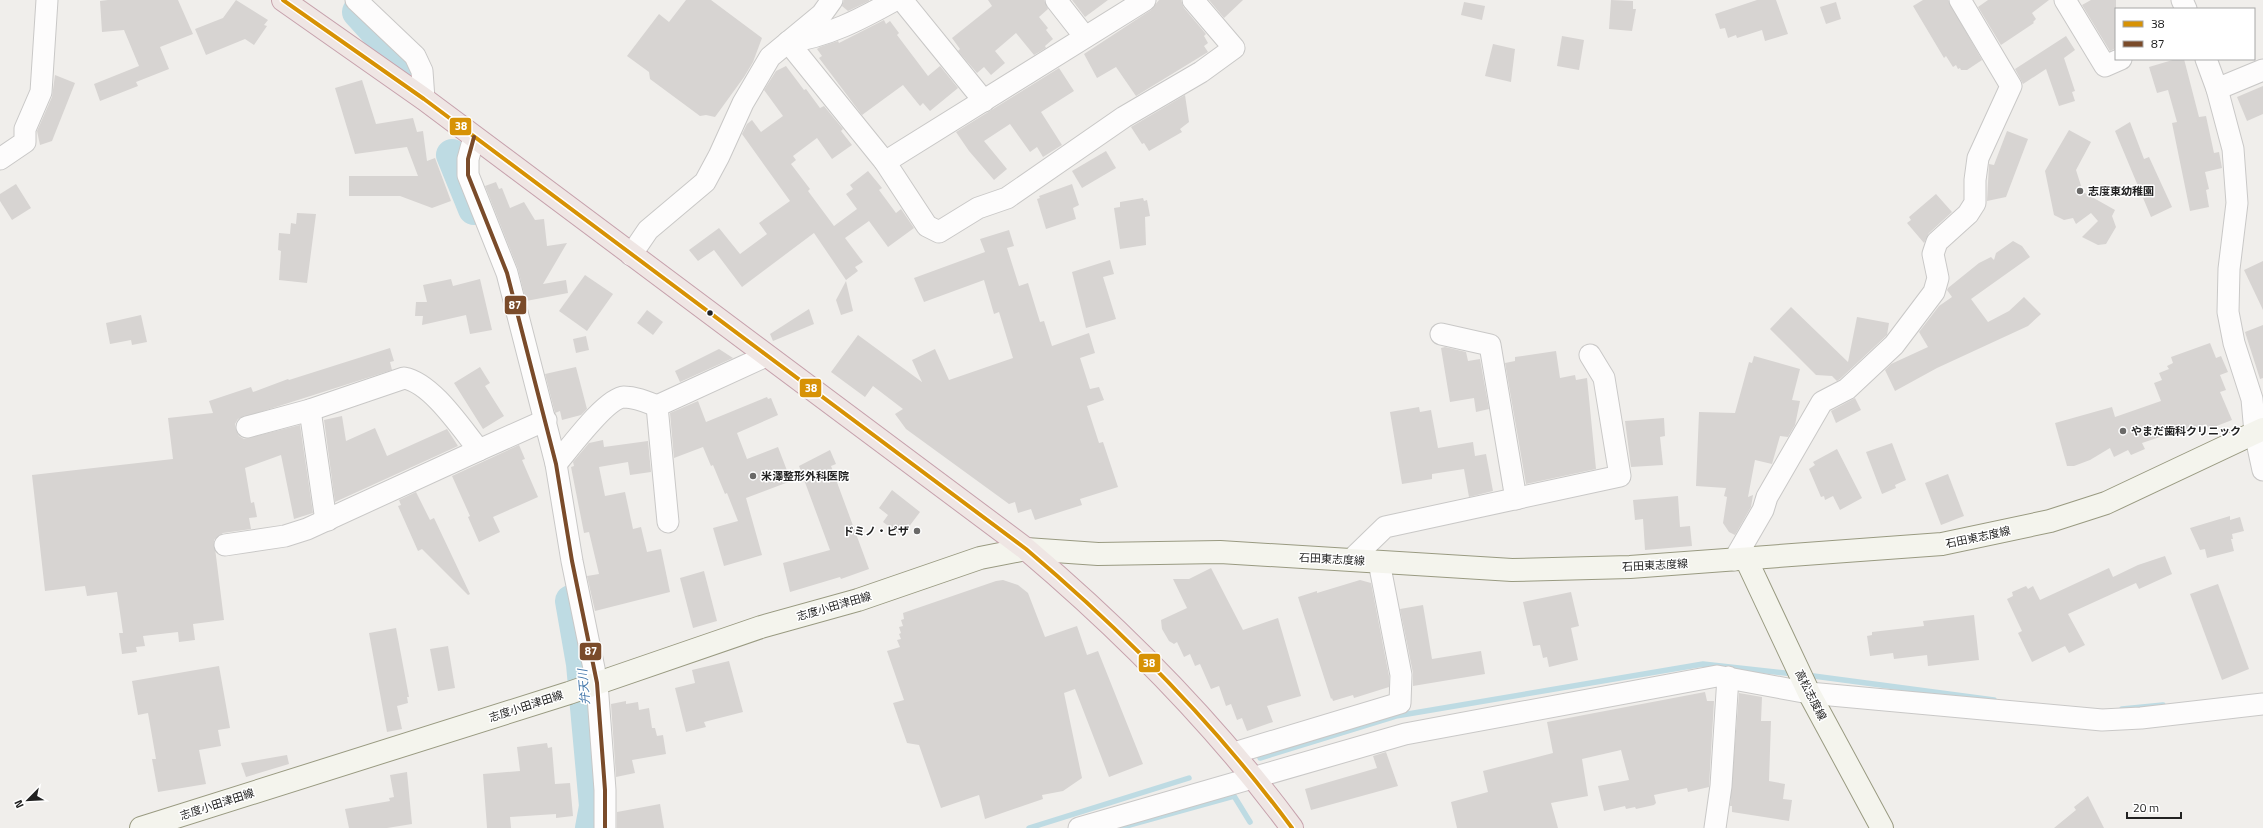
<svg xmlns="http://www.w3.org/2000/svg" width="2263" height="828" font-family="'Titillium Web','Noto Sans JP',sans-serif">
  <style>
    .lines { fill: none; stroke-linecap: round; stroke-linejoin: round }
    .stream { stroke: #bedbe3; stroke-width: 5.5 }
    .river { stroke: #bedbe3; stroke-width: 32 }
    .building { fill: #d7d4d2 }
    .minor-casing { stroke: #c9c8c7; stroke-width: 23 }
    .secondary-casing { stroke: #999a81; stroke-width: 24 }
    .trunk-casing { stroke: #c6a1ac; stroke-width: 24 }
    .minor { stroke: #fdfcfc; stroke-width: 21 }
    .secondary { stroke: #f4f4ed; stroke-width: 22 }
    .trunk { stroke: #efe6e4; stroke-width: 22 }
    .bus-1-casing { stroke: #fff; stroke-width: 7 }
    .bus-2-casing { stroke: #fff; stroke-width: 7 }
    .bus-1 { stroke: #d79205; stroke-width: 4 }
    .bus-2 { stroke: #7a4b2a; stroke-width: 4 }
    .poi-dot { fill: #6a6968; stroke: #fff; stroke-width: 1.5 }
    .bus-dot { fill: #222; stroke: #fff; stroke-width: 1.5 }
    .labels { text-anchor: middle; stroke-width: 3; stroke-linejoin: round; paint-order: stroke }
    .poi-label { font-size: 11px; font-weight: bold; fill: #222; stroke: #fff; text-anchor: start }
    .street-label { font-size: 11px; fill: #222; stroke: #fff }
    .water-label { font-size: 12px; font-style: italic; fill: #487aac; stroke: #fff }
    .line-badge { stroke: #fff; stroke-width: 1.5 }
    .badge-label { font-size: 11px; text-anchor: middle; font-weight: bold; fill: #fff }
  </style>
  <rect width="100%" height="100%" fill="#f0eeeb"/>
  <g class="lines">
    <!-- stream -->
    <g class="stream">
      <polyline points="1806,675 1994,700"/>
      <polyline points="2122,709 2163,705"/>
      <polyline points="1260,758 1396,716 1703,664 1794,674"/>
      <polyline points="1029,828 1189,778"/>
      <polyline points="1119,828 1234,796 1250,822"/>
    </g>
    <!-- river -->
    <g class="river">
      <polyline points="358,12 409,68"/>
      <polyline points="452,155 474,209"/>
      <polyline points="571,601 582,664 595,806 591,828"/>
    </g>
  </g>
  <!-- building -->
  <g class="building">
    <polygon points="108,0 178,0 193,34 160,47 169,69 136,82 138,86 100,101 94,84 139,66 124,30 102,32 100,1"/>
    <polygon points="236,0 268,20 264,25 267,26 254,45 245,39 206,55 195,29 223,18"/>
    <polygon points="686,0 711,0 762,38 753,62 744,77 715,117 706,115 700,116 650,79 649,72 627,56 659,14 669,22"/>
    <polygon points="844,0 869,0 869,1 848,11 842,6"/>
    <polygon points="988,0 1044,0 1048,9 1039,17 1048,28 1046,30 1053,39 1045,46 1046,48 1034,55 1016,33 995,51 1005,63 991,75 984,67 977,73 958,51 960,49 952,38 992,6"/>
    <polygon points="1072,0 1108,0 1085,17"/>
    <polygon points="1159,0 1181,0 1184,8 1206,34 1204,36 1208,43 1204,46 1208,52 1136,96 1116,67 1097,78 1084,54 1151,10"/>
    <polygon points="1209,0 1243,0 1224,18"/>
    <polygon points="1611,0 1633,1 1633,9 1636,9 1632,31 1609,29"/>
    <polygon points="1757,0 1776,0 1788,34 1765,41 1762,30 1737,38 1736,35 1728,38 1725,28 1720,29 1715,14"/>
    <polygon points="1923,0 1948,0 1982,60 1967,70 1961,70 1960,68 1958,69 1956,65 1953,67 1946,56 1944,58 1913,6"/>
    <polygon points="1988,0 2049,0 2032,13 2036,19 2033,22 2034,23 2001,45 1978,7"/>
    <polygon points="2091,0 2116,0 2116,48 2110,51 2082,5"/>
    <polygon points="1464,2 1485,6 1482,20 1461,15"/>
    <polygon points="1836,2 1841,19 1826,24 1820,7"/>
    <polygon points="884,20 886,24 890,21 899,33 897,35 928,76 940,66 958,88 930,111 923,103 920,106 903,85 862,115 819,58 822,56 817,49 820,47 838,41 839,43"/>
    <polygon points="1562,36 1584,40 1579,70 1557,66"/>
    <polygon points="2066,36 2075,50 2064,58 2075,91 2072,92 2075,101 2059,106 2046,69 2023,84 2015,69"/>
    <polygon points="1493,44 1515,49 1511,82 1485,76"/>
    <polygon points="2176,59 2184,59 2199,117 2206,116 2214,153 2219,152 2222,168 2205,172 2209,189 2206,190 2209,207 2190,211 2172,123 2177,122 2168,90 2157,93 2149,67"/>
    <polygon points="786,66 804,90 806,89 820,108 824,106 843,129 841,131 852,145 832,159 817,138 793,156 796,160 791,164 810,189 808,191 834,226 857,209 846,194 853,189 850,185 868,171 882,188 879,190 896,213 901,209 914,228 888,247 869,221 845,238 863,262 855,267 858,271 846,280 814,233 742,287 714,250 698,261 689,250 719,228 740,254 767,234 759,223 790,201 742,134 747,124 752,120 761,132 783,116 764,90 776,71"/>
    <polygon points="1059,68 1074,91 1041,112 1062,145 1043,157 1037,147 1030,152 1010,124 984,141 1007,169 994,180 969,151 956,132"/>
    <polygon points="55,75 75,83 52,141 40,145 37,131 52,97"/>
    <polygon points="362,80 376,124 413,118 417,132 423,131 427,161 435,158 451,201 432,208 400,196 349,196 349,176 418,176 407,147 355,154 335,88"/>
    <polygon points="2263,86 2263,114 2247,121 2237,97"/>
    <polygon points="1185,95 1189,122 1180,129 1182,132 1149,151 1144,143 1142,144 1131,127"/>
    <polygon points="2130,122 2144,159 2149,157 2172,207 2151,217 2115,131"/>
    <polygon points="2069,130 2091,142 2076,170 2083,192 2115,210 2112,216 2116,227 2106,244 2098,245 2082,237 2098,221 2091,213 2076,224 2073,218 2064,220 2054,215 2045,171"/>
    <polygon points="2007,131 2028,139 2006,197 1987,201 1989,164 1994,165"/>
    <polygon points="1106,151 1116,168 1082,188 1072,171"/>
    <polygon points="496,182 499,189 502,188 510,208 524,202 535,220 544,219 547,246 567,243 543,284 566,280 568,293 526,301 518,269 485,186"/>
    <polygon points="16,184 31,208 12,220 0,201 0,194"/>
    <polygon points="1072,184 1079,205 1073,208 1076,219 1046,229 1037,199 1040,198 1039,196"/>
    <polygon points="1936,194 1952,212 1929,233 1924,243 1907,223 1911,220 1909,217"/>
    <polygon points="1143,198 1144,201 1147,200 1150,216 1145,217 1146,245 1120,249 1114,208 1120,207 1120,202"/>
    <polygon points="297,213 316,214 307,283 279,280 281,251 278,250 279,233 290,234 291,223 296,224"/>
    <polygon points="1009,230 1014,246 1007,248 1019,286 1028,283 1040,322 1044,321 1052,346 1089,333 1095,353 1080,358 1090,389 1099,387 1104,400 1087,406 1099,443 1103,442 1118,487 1080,499 1082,505 1035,520 1031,509 1018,513 1015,502 1009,504 906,429 895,414 903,409 873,386 865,397 831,372 858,335 922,382 912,360 935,349 949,380 1013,358 999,312 994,314 984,280 924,302 914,278 985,252 980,239"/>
    <polygon points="2013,241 2022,246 2030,257 1971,299 1988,322 2009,311 2024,297 2041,314 2028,326 1937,368 1895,391 1885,370 1891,364 1928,347 1919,332 1939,306 1952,297 1947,290 1948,288 1979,263 1991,257 1994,260 1996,253"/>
    <polygon points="1110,260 1114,274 1103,277 1116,319 1086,328 1072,272"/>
    <polygon points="2263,261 2263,310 2244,270"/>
    <polygon points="585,275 613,294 587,331 559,311"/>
    <polygon points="451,279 453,286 480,279 492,330 470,334 466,315 422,325 423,316 415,316 416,302 427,302 423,285"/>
    <polygon points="846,281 853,311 841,315 836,300"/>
    <polygon points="1791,307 1848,362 1857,317 1889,323 1887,335 1840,379 1837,381 1832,376 1816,375 1770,329"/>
    <polygon points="809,309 814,324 773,341 770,334"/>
    <polygon points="647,310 663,322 653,335 637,323"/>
    <polygon points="141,315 147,342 132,345 131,340 110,344 106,323"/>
    <polygon points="2263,325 2263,378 2260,379 2245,332"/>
    <polygon points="586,336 589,350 576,353 573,339"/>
    <polygon points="2210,343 2216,358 2221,356 2228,372 2220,375 2226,390 2220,392 2232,420 2209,429 2206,424 2182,433 2181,430 2142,443 2145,449 2131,455 2128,450 2114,457 2110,448 2090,460 2074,466 2067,466 2055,423 2112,407 2115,417 2161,401 2154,383 2162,380 2159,373 2169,369 2167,366 2173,363 2171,357"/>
    <polygon points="1445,347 1466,352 1468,361 1480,359 1489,409 1476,412 1474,398 1450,402 1441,348"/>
    <polygon points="390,348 394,361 390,362 392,370 238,419 235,424 236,430 239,436 244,439 300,425 313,513 294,519 281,455 245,468 251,503 254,502 257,517 249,518 251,529 223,533 214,540 224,620 193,624 195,640 179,642 178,632 143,636 145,646 136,647 137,652 122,654 119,633 123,633 117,592 87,596 85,586 45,591 32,475 173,459 168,418 213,413 209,401 251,387 253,392 288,379 289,380"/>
    <polygon points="719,349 733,358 680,382 675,371"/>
    <polygon points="1556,351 1560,378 1575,375 1576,380 1587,378 1596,469 1526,484 1505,363 1515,361 1515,357"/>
    <polygon points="1754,356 1800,369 1792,400 1800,401 1795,425 1788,437 1780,436 1772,464 1755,460 1748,497 1753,495 1751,507 1735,535 1729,532 1723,523 1727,497 1724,496 1726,488 1696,486 1699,412 1735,413 1749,362 1752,363"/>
    <polygon points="480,367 490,383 485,386 504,416 483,429 454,383"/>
    <polygon points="576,367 587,409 581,415 562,420 560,411 555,413 545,374"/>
    <polygon points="767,397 768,399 771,398 778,415 737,433 747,459 778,447 791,481 746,498 762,555 724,566 713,528 738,521 727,493 725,494 713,465 711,466 703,447 674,458 670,413 698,401 706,422"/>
    <polygon points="1855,398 1861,410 1836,423 1831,411"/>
    <polygon points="1419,407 1420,412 1431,410 1438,448 1473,442 1475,456 1486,454 1493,491 1469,497 1464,469 1432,474 1432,479 1402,484 1390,412"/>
    <polygon points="342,416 346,441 375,428 387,456 447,429 458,446 335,502 324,420"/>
    <polygon points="1664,418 1665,436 1660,437 1663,465 1631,467 1625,421"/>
    <polygon points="603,440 604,447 648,441 651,472 630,475 628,462 599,467 605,496 625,492 633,529 641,527 647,552 661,549 670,592 595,611 587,576 599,574 589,532 584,533 571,467 574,466 573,462 589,443"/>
    <polygon points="1892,443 1906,480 1895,485 1896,488 1882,494 1866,452"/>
    <polygon points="519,445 525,459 522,460 538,497 493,517 500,532 479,542 468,517 470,516 452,476"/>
    <polygon points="1837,449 1862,498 1840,510 1833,496 1825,500 1824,496 1821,497 1809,469 1815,465 1813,462"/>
    <polygon points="830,450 836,464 831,466 869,569 841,579 840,577 790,592 783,563 830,550 799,466"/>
    <polygon points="1948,474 1964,516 1941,525 1925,483"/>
    <polygon points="892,490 920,512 902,536 883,522 888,515 879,508"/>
    <polygon points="416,492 430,520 434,518 470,594 468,595 422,549 418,551 398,506 401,505 399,500"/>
    <polygon points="1678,496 1680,527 1690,526 1692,546 1645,550 1643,519 1635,520 1633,500"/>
    <polygon points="2230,516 2230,520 2240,517 2244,531 2232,534 2233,539 2231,539 2234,551 2207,558 2205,549 2200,550 2190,528"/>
    <polygon points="2165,556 2172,574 2139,589 2136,583 2068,614 2085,645 2069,653 2065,646 2032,662 2018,633 2022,631 2007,599 2013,596 2012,592 2026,586 2028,589 2033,586 2040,600 2109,568 2113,577 2138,565"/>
    <polygon points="1211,568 1243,630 1278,618 1301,696 1267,706 1273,722 1247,731 1242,718 1237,720 1231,704 1226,706 1219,686 1211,689 1200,664 1195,666 1190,654 1184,657 1177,642 1174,644 1169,641 1162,629 1161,620 1187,608 1173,579 1189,579"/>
    <polygon points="704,571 717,621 693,628 680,578"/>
    <polygon points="1003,580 1018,585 1028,593 1045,637 1077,626 1087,655 1098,651 1143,764 1109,777 1075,689 1064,693 1082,778 1063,791 1042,795 1043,799 985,819 979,795 941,808 919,745 907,743 893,703 904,700 887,651 900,647 897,640 901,639 899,634 901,633 899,627 903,626 901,620 904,619 903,613 996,581"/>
    <polygon points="1360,580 1371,583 1389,676 1389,687 1354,698 1353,695 1333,701 1332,698 1331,699 1298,597 1317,591 1317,593"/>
    <polygon points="2218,584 2249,669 2222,680 2190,594"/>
    <polygon points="1571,592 1579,626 1571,628 1578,660 1549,667 1547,657 1543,658 1540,645 1533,646 1523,602"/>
    <polygon points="1423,605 1432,659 1481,651 1485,674 1413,686 1413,673 1400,609"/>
    <polygon points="1974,615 1979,660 1928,666 1927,655 1894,659 1893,653 1870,656 1867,636 1872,635 1872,632 1924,626 1923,621"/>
    <polygon points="396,628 409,697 407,697 408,703 397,706 402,729 387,732 369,633"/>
    <polygon points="448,646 455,688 438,691 430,649"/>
    <polygon points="729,661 743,712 704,722 706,727 686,732 675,688 695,683 692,670"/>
    <polygon points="219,666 230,728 218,730 221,746 199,750 206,784 158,792 152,759 156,759 148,713 138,715 132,681"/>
    <polygon points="1705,692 1707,701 1714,701 1709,787 1688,792 1687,788 1654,795 1656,803 1654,805 1636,809 1635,807 1626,809 1625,806 1604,811 1598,786 1629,780 1621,750 1582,759 1588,796 1551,803 1558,828 1457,828 1451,802 1488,792 1483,771 1553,753 1547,722"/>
    <polygon points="1739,693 1762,697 1761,721 1771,721 1769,781 1785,784 1783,799 1792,800 1789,821 1732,812 1732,806 1730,806"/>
    <polygon points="626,701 626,704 638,702 639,710 649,708 652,728 655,728 657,736 663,735 666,754 632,760 635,773 616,777 611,704"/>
    <polygon points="547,743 548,748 552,747 555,784 570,783 573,816 556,818 556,814 510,817 511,828 487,828 483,774 520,771 517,747"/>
    <polygon points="1386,752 1398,786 1311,810 1305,789 1377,768 1373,756"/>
    <polygon points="287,755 289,764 246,777 241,763"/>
    <polygon points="407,772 412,824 387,828 349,828 345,809 390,801 389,798 394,797 390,775"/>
    <polygon points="2088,796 2104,828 2054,828 2076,810 2074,807"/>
    <polygon points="660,804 664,828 617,828 617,812"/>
  </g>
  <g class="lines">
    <!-- minor casing -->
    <g class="minor-casing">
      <g id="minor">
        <polyline points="356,0 415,56 422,71 424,99"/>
        <path d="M895,0C861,19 827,37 788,42L885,162L927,226L939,232L978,208L1007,198L1124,117L1201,72L1234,48L1193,0"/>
        <polyline points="902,0 984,101"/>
        <polyline points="1056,0 1085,37"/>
        <polyline points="2065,0 2105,66 2121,59"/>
        <polyline points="2182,0 2186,9"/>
        <polyline points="2206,59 2217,89 2233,149 2237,203 2229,269 2228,312 2234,343 2252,399 2255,433 2263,470"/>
        <polyline points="2217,89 2263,70"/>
        <polyline points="474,137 468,159 468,175 507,273 556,464 572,561 597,683 605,790 605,828"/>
        <polyline points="0,159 25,142 25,129 41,92 47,0"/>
        <polyline points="885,162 1145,0"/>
        <polyline points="631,255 648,230 705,182 719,156 743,103 770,57 822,14 832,0"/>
        <polyline points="1441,334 1490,345 1516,499"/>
        <path d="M310,410L404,378C432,383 461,428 479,450L546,420"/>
        <polyline points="247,427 310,410 325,514 328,520"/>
        <path d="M556,464C569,449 606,398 624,397C636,397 647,402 657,406"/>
        <polyline points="668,522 657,406 766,356"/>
        <polyline points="225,545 285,536 307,529 479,450"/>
        <polyline points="1351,560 1385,527 1620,476 1604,378 1590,355"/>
        <polyline points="1734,560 1763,510 1767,497 1822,402 1847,389 1894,345 1934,292 1938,278 1933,254 1937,242 1968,214 1975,203 1975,180 1978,158 2011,86 1960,0"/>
        <polyline points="1234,753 1400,703 1401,675 1379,562"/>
        <polyline points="1079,828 1405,734 1717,676 1809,693 2102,720 2141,718 2263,704"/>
        <polyline points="1715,828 1721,786 1728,677"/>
      </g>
    </g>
    <!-- secondary casing -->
    <g class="secondary-casing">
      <g id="secondary">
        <polyline points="1746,559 1809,693 1882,828"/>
        <polyline points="141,828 569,693 761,627 858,600 980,558 1026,549 1098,554 1220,552 1512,570 1630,567 1942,544 2050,521 2106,503 2263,429"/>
      </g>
    </g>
    <!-- trunk casing -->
    <g class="trunk-casing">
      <path id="trunk" d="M283,0L424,99L1026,549C1124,632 1215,724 1292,828"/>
    </g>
    <!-- minor -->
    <use href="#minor" class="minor"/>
    <!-- secondary -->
    <use href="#secondary" class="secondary"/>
    <!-- trunk -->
    <use href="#trunk" class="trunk"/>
    <!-- bus-1 casing -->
    <g class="bus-1-casing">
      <path id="bus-1" d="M283,0L424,99L1026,549C1124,632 1215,724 1292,828"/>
    </g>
    <!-- bus-2 casing -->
    <g class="bus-2-casing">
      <polyline id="bus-2" points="474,137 468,159 468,175 507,273 556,464 572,561 597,683 605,790 605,828"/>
    </g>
    <!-- bus-1 -->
    <use href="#bus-1" class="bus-1"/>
    <!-- bus-2 -->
    <use href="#bus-2" class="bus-2"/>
  </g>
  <!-- markers -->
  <g class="poi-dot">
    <circle cx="2080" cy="191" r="4"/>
    <circle cx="2123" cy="431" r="4"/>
    <circle cx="753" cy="476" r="4"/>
    <circle cx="917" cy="531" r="4"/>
  </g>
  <circle class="bus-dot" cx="710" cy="313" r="3.5"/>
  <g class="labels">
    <!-- poi labels -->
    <g class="poi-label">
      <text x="2088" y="195">志度東幼稚園</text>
      <text x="2131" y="435">やまだ歯科クリニック</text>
      <text x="761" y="480">米澤整形外科医院</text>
      <text x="909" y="535" text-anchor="end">ドミノ・ピザ</text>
    </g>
    <!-- street labels -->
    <g class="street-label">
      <text transform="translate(1978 537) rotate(-12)" y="4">石田東志度線</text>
      <text transform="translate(1332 559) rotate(3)" y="4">石田東志度線</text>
      <text transform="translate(1655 565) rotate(-3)" y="4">石田東志度線</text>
      <text transform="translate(834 606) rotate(-16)" y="4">志度小田津田線</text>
      <text transform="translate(1811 695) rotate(63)" y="4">高松志度線</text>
      <text transform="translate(526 706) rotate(-18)" y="4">志度小田津田線</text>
      <text transform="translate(217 804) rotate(-18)" y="4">志度小田津田線</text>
    </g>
    <!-- water labels -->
    <g class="water-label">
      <text transform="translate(584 687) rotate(-95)" y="4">弁天川</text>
    </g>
  </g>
  <g class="line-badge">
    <rect x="449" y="117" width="23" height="19" rx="4" fill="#d79205"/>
    <rect x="504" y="295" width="23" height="20" rx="4" fill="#7a4b2a"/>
    <rect x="799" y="378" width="23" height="20" rx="4" fill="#d79205"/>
    <rect x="579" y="642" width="23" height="19" rx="4" fill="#7a4b2a"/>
    <rect x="1138" y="653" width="23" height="20" rx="4" fill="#d79205"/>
  </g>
  <g class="badge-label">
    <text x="461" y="130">38</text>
    <text x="515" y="309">87</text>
    <text x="811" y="392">38</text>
    <text x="591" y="655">87</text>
    <text x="1149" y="667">38</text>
  </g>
  <!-- legend -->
  <rect x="2115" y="8" width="140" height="52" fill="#ffffff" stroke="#a7a7a7"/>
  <rect x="2123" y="21" width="20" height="6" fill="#d79205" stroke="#a7a7a7"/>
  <text x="2151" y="28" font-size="12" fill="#222222">38</text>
  <rect x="2123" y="41" width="20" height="6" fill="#7a4b2a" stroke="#a7a7a7"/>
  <text x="2151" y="48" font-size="12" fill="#222222">87</text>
  <!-- north arrow -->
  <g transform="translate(28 800) rotate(246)" stroke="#ffffff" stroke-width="3" paint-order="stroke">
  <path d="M0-3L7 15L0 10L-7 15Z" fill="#222222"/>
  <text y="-6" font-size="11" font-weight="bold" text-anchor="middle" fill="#222222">N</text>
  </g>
  <!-- scale -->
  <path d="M2127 812v6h54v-6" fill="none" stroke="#222222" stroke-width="2"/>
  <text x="2133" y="812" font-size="12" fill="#222222" stroke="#ffffff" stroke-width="3" paint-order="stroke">20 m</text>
</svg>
